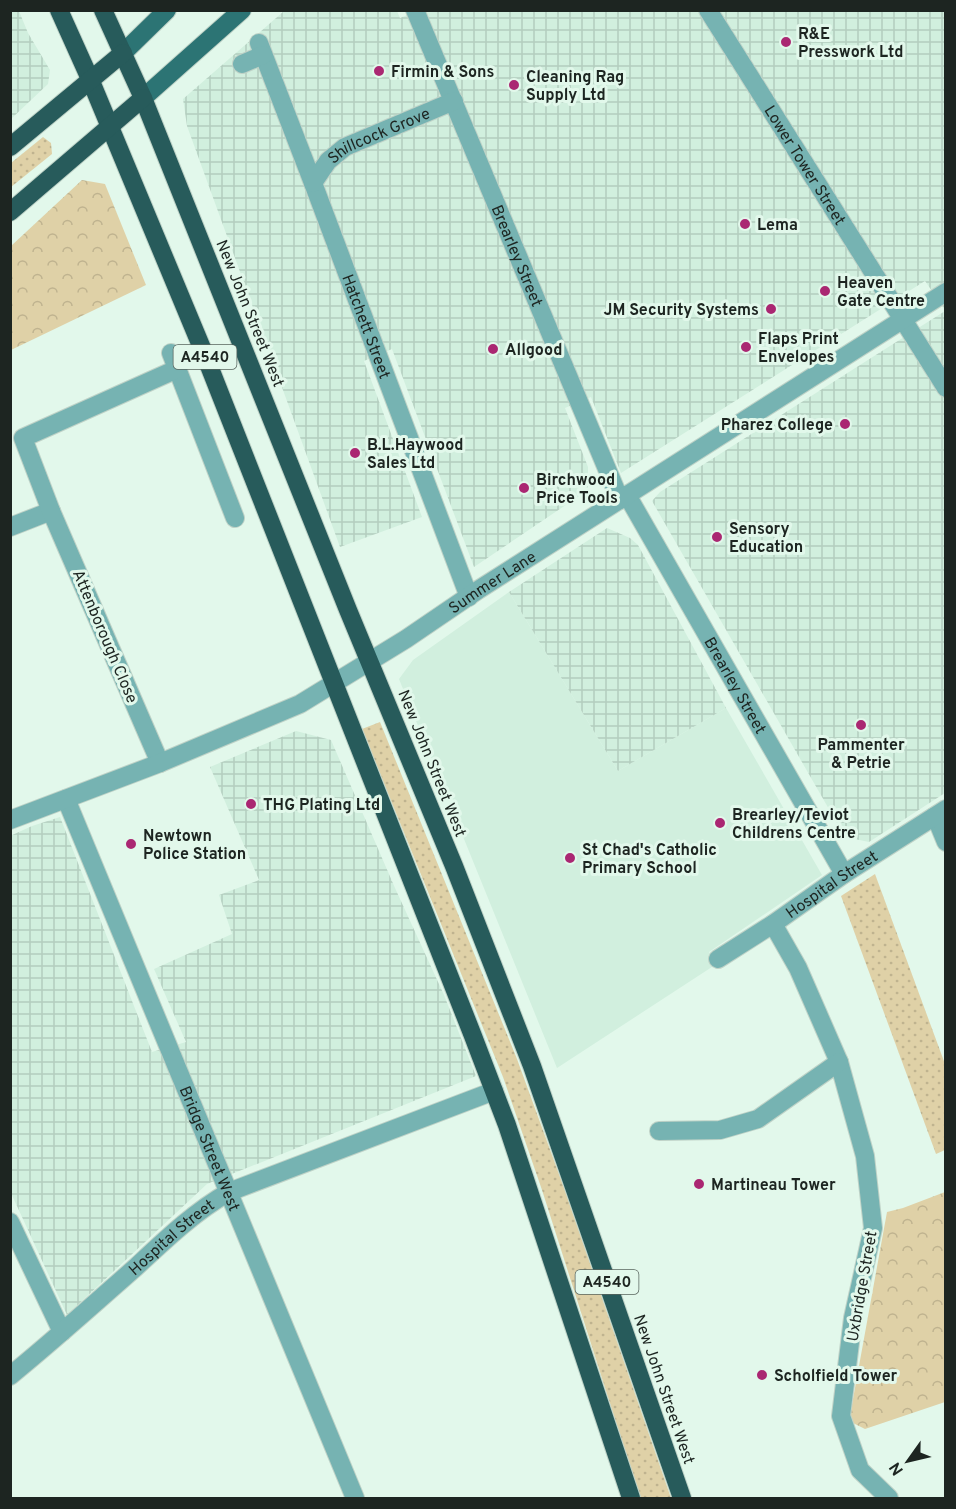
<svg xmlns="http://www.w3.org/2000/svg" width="956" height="1509" font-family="Overpass,sans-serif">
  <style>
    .built { fill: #d1efde }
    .industrial { fill: url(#industrial-grid) }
    .grass { fill: url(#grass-dots) }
    .forest { fill: url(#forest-crowns) }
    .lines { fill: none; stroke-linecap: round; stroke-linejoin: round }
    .minor-casing { stroke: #bfd2c7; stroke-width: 20 }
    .major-casing { stroke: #bfd2c7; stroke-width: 20 }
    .highway-casing { stroke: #bfd2c7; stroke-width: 20 }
    .minor { stroke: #76b3b2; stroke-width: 18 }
    .major { stroke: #2c7474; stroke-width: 18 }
    .highway { stroke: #275b5b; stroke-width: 18 }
    .poi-dot { fill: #aa2772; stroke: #e2f8eb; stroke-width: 2 }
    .labels { text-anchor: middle; stroke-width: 6; stroke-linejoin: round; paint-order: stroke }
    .shield { fill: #e2f8eb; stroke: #58645e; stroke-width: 1.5 }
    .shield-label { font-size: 15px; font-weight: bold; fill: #1d2521 }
    .poi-label { font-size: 16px; font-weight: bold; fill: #1d2521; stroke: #e2f8eb; text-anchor: start }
    .street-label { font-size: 16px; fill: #1d2521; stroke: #e2f8eb }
  </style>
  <defs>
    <pattern id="industrial-grid" width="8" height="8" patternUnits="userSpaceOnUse" patternTransform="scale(1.5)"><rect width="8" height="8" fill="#d1efde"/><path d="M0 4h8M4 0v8" fill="none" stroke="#b3cdbe"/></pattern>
    <pattern id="grass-dots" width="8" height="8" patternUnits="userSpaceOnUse" patternTransform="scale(1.5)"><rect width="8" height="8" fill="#dfd1a7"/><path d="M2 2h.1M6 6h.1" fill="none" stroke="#bfb38f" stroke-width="1.8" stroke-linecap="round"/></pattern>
    <pattern id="forest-crowns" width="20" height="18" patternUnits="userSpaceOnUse" patternTransform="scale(1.5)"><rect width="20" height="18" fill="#dfd1a7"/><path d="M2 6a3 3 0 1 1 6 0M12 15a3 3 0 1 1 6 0" fill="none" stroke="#bfb38f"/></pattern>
  </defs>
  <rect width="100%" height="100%" fill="#e2f8eb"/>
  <!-- built -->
  <polygon class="built" points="509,592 618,771 726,708 822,875 709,952 715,965 557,1068 399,679 413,660"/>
  <!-- industrial -->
  <g class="industrial">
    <polygon points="11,10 19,11 28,33 50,70 48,84 11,119"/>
    <polygon points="419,10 945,11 945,310 925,281 621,473 591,397 565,408 588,467 588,490 474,567 392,349 364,361 422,517 340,547 187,126 183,99 284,11 397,11 400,18"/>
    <polygon points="945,311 945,793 869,842 845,837 652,501 660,492"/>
    <polygon points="607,528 630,538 638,545 726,708 618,771 509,592"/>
    <polygon points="296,731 331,740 395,888 444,995 476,1076 207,1184 67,1315 11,1193 10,836 32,826 60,817 152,1052 186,1042 154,969 232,934 219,895 259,880 210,767"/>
  </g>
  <!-- grass -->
  <g class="grass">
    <polygon points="43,137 51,143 52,154 11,187 11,163"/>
    <polygon points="380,722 517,1059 564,1188 671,1498 641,1498 637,1488 542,1190 503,1077 362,729"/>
    <polygon points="875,874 945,1064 945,1150 936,1154 841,896"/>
  </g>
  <!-- forest -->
  <g class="forest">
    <polygon points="82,180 105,184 146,285 11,350 11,246"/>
    <polygon points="945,1192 945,1402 865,1429 849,1421 887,1212 903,1208"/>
  </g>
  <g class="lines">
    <!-- minor casing -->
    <g class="minor-casing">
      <g id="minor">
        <path id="s1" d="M415,10L620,500"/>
        <path id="s2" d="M708,10L946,388"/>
        <path id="s3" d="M259,43L313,183L469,597"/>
        <polyline points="242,64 263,55"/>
        <path id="s4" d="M313,183L328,161L345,147L454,101"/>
        <polyline points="171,353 235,518"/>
        <path id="s5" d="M627,495L844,874"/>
        <polyline points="10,527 51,511"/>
        <polyline points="160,763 51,511 23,438 177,369"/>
        <path id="s6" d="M66,799L355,1498"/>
        <polyline points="934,817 939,825 946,842"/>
        <path id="s7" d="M10,820L160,763L300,704L406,639L478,590L946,292"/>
        <polyline points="773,924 798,968 839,1062 865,1156 873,1228 853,1318 841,1416 860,1470 889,1498"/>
        <path id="s8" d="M718,959L773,924L844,874L946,809"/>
        <polyline points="659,1131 720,1130 758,1119 839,1062"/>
        <polyline points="10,1222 62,1332"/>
        <path id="s9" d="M10,1376C53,1341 94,1304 136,1267C165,1240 194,1212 229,1192L494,1091"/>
      </g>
    </g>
    <!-- major casing -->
    <g class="major-casing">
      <g id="major">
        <polyline points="123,53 167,10"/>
        <polyline points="143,98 242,10"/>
      </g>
    </g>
    <!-- highway casing -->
    <g class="highway-casing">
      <g id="highway">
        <polyline points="59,10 90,79 204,353 473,1036 507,1125 631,1498"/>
        <polyline points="103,10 143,98 348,610 454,866 532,1066 682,1498"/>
        <polyline points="10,147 123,53"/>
        <polyline points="10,212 143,98"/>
      </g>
    </g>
    <!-- minor -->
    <use href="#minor" class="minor"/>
    <!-- major -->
    <use href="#major" class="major"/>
    <!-- highway -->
    <use href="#highway" class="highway"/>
  </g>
  <!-- markers -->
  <g class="poi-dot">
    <circle cx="786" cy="42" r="6"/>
    <circle cx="379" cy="71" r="6"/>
    <circle cx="514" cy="85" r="6"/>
    <circle cx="745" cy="224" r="6"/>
    <circle cx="825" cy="291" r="6"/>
    <circle cx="771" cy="309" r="6"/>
    <circle cx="746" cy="347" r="6"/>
    <circle cx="493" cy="349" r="6"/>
    <circle cx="845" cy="424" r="6"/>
    <circle cx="355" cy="453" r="6"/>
    <circle cx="524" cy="488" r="6"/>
    <circle cx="717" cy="537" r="6"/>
    <circle cx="861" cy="725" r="6"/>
    <circle cx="251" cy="804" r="6"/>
    <circle cx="720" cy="823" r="6"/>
    <circle cx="131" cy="844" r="6"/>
    <circle cx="570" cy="858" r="6"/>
    <circle cx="699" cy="1184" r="6"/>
    <circle cx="762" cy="1375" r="6"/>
  </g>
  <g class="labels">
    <!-- shield labels -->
    <g class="shield">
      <rect x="173.5" y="345" width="63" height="24" rx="4.5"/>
      <rect x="575.5" y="1270" width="63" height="24" rx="4.5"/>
    </g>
    <g class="shield-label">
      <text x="205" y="362">A4540</text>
      <text x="607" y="1287">A4540</text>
    </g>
    <!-- poi labels -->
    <g class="poi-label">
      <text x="798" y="39">R&amp;E<tspan x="798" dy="18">Presswork Ltd</tspan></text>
      <text x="391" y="77">Firmin &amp; Sons</text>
      <text x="526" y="82">Cleaning Rag<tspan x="526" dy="18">Supply Ltd</tspan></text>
      <text x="757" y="230">Lema</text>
      <text x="837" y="288">Heaven<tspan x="837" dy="18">Gate Centre</tspan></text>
      <text x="759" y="315" text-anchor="end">JM Security Systems</text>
      <text x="758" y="344">Flaps Print<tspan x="758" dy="18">Envelopes</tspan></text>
      <text x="505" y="355">Allgood</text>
      <text x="833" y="430" text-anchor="end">Pharez College</text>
      <text x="367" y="450">B.L.Haywood<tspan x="367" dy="18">Sales Ltd</tspan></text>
      <text x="536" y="485">Birchwood<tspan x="536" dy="18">Price Tools</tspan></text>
      <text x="729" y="534">Sensory<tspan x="729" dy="18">Education</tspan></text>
      <text x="861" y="750" text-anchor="middle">Pammenter<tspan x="861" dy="18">&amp; Petrie</tspan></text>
      <text x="263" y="810">THG Plating Ltd</text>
      <text x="732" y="820">Brearley/Teviot<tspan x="732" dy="18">Childrens Centre</tspan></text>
      <text x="143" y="841">Newtown<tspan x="143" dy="18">Police Station</tspan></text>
      <text x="582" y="855">St Chad's Catholic<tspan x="582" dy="18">Primary School</tspan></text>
      <text x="711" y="1190">Martineau Tower</text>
      <text x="774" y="1381">Scholfield Tower</text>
    </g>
    <!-- street labels -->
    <g class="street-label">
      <text dy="6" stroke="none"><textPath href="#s4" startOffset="84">Shillcock Grove</textPath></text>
      <text dy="6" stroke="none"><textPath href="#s2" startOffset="183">Lower Tower Street</textPath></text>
      <text dy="6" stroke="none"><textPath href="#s1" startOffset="266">Brearley Street</textPath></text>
      <text transform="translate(251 313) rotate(68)" y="6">New John Street West</text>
      <text dy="6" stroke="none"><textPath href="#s3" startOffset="303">Hatchett Street</textPath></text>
      <text dy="6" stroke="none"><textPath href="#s7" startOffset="540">Summer Lane</textPath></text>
      <text transform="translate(106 636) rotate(67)" y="6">Attenborough Close</text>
      <text dy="6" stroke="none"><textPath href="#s5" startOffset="219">Brearley Street</textPath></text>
      <text transform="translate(433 763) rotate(68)" y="6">New John Street West</text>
      <text dy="6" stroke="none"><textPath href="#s8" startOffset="136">Hospital Street</textPath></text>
      <text dy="6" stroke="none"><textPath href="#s6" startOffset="378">Bridge Street West</textPath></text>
      <text dy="6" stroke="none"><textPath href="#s9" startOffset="213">Hospital Street</textPath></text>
      <text transform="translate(861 1286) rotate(-80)" y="6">Uxbridge Street</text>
      <text transform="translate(665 1389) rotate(71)" y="6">New John Street West</text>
    </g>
  </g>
  <!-- border -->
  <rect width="956" height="1509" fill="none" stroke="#1d2521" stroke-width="24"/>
  <!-- north arrow -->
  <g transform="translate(908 1461) rotate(236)" stroke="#e2f8eb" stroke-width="4.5" paint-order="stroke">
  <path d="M0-4.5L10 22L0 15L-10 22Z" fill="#1d2521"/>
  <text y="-9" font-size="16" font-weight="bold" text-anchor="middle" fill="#1d2521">N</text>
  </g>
</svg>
